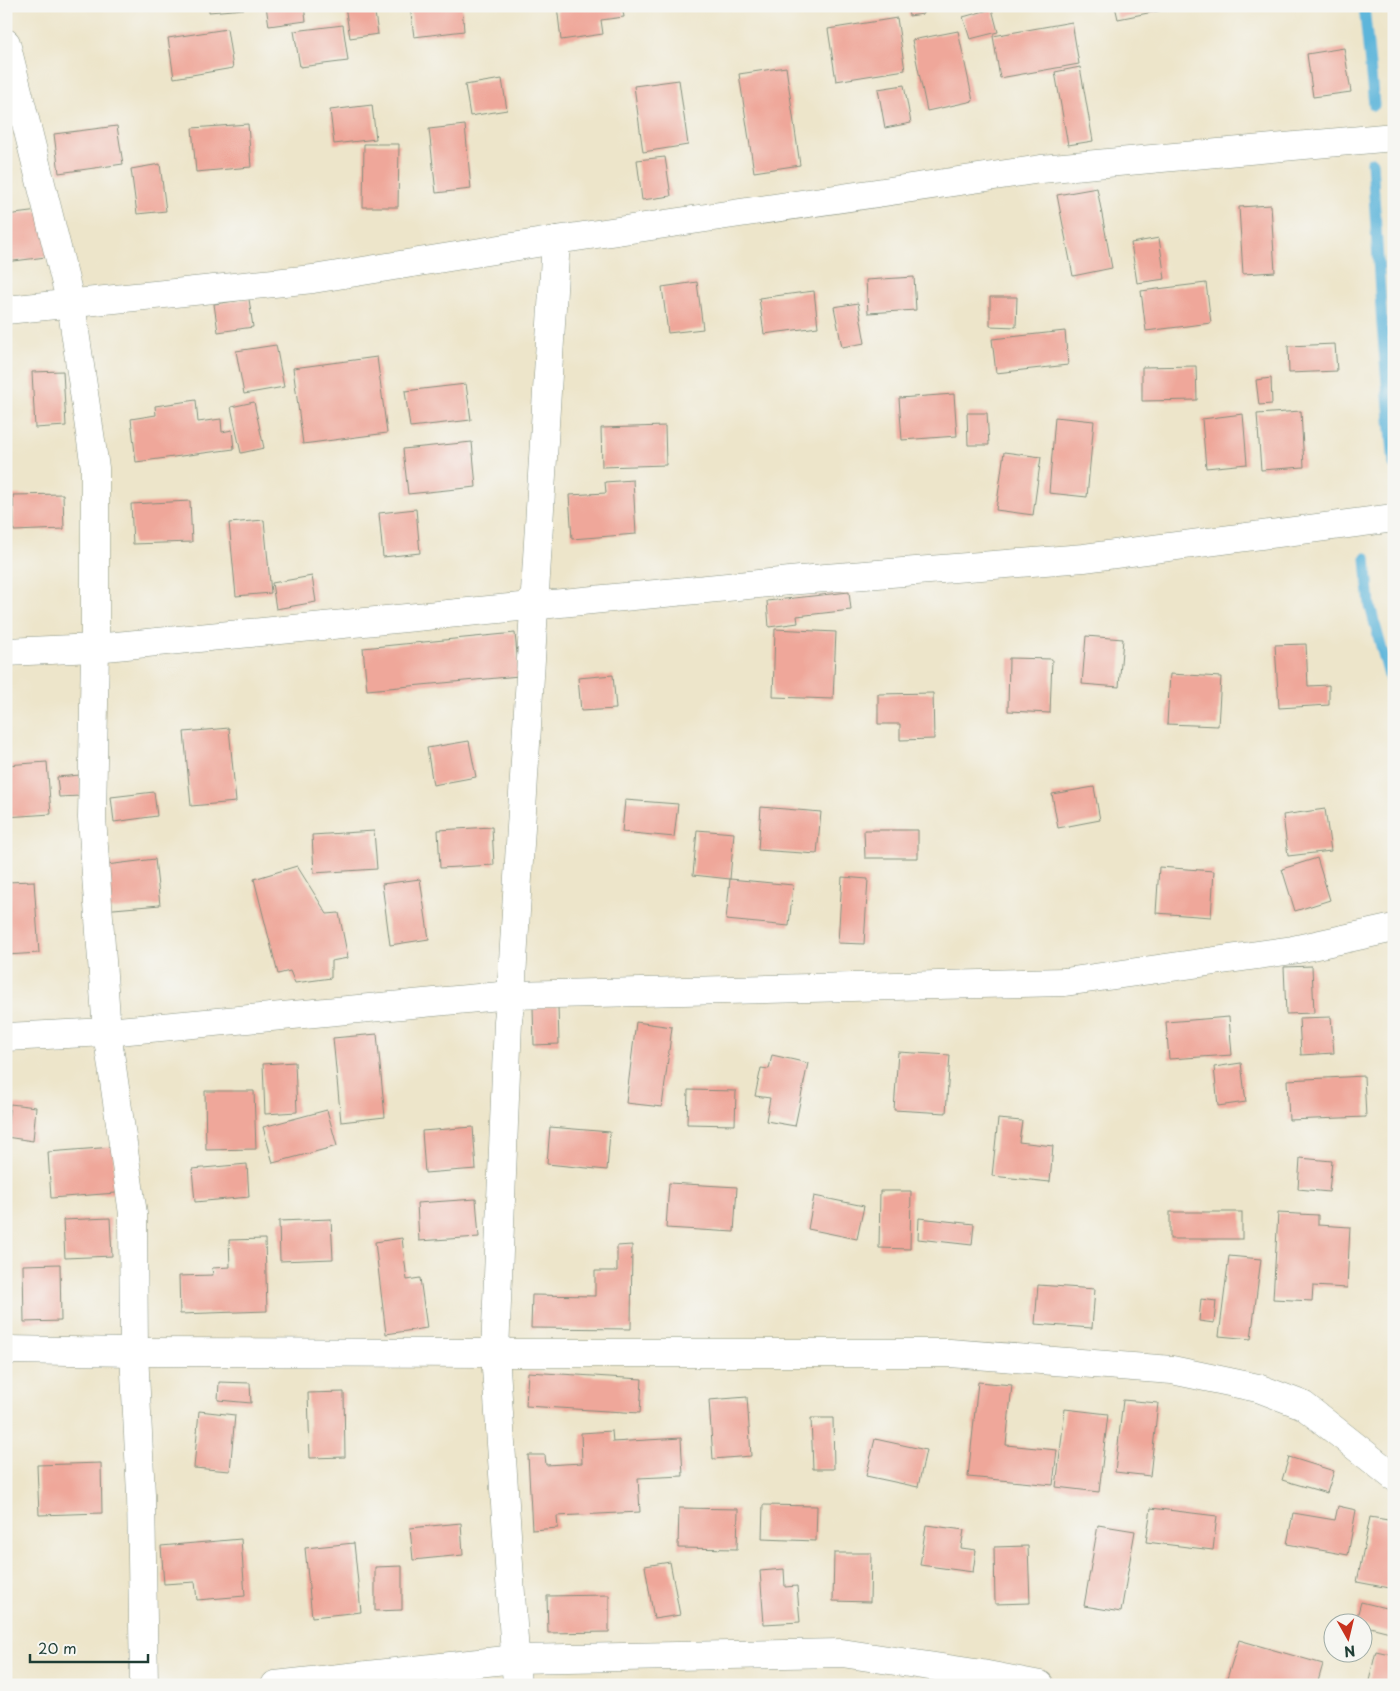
<svg xmlns="http://www.w3.org/2000/svg" width="1400" height="1691" font-family="'Playpen Sans',sans-serif">
  <style>
    .lines { fill: none; stroke-linecap: round; stroke-linejoin: round }
    .stream { stroke: #5db5da; stroke-width: 11 }
    .building { fill: #efa79a }
    .street-casing { stroke: #86917f; stroke-width: 29 }
    .street { stroke: #fff; stroke-width: 28 }
  </style>
  <rect width="100%" height="100%" fill="#f6f6f2"/>
  <filter id="ink" filterUnits="userSpaceOnUse"><feTurbulence type="fractalNoise" baseFrequency=".02" numOctaves="2"/><feDisplacementMap in="SourceGraphic" scale="10" xChannelSelector="R" yChannelSelector="G"/><feConvolveMatrix kernelMatrix="1 2 1 2 8 2 1 2 1" color-interpolation-filters="sRGB"/></filter>
  <filter id="wash" filterUnits="userSpaceOnUse"><feTurbulence type="fractalNoise" baseFrequency=".0096" numOctaves="4" result="noise"/><feDisplacementMap in="SourceGraphic" scale="20" xChannelSelector="R" yChannelSelector="G"/><feGaussianBlur stdDeviation="1.12" result="paint"/><feColorMatrix in="noise" values="0 0 0 0 0 0 0 0 0 0 0 0 0 0 0 0 0 1.4 0 .05"/><feComposite in="paint" operator="in"/></filter>
  <g filter="url(#wash)">
    <rect width="100%" height="100%" fill="#ede5ca"/>
    <g class="lines">
      <!-- stream -->
      <g class="stream">
        <polyline points="1364,6 1374,105"/>
        <polyline points="1372,162 1382,325 1394,465"/>
        <polyline points="1366,558 1370,606 1394,694"/>
      </g>
    </g>
    <g id="blocks">
      <!-- building -->
      <g class="building">
        <polygon points="209,6 244,6 244,9 209,12"/>
        <polygon points="266,6 304,6 306,21 269,26"/>
        <polygon points="345,6 374,6 378,34 350,38"/>
        <polygon points="410,6 462,6 464,31 414,37"/>
        <polygon points="557,6 622,6 624,17 601,20 603,34 561,40"/>
        <polygon points="907,6 922,6 923,14 909,16"/>
        <polygon points="1115,6 1177,6 1178,7 1118,19"/>
        <polygon points="992,9 998,32 970,39 963,17"/>
        <polygon points="897,18 905,70 836,81 828,29"/>
        <polygon points="1072,22 1079,64 1000,78 993,36"/>
        <polygon points="343,25 348,61 300,67 294,31"/>
        <polygon points="227,29 233,68 174,78 168,38"/>
        <polygon points="958,31 973,101 927,111 912,40"/>
        <polygon points="1344,48 1351,92 1313,97 1307,54"/>
        <polygon points="786,67 800,165 754,172 739,74"/>
        <polygon points="1080,67 1093,141 1068,145 1055,72"/>
        <polygon points="502,79 507,110 470,116 465,85"/>
        <polygon points="679,80 688,145 643,152 634,86"/>
        <polygon points="904,85 911,123 885,128 878,89"/>
        <polygon points="372,105 376,139 334,144 330,110"/>
        <polygon points="248,124 251,167 196,172 192,128"/>
        <polygon points="465,125 471,189 436,193 429,129"/>
        <polygon points="117,126 123,164 59,173 54,134"/>
        <polygon points="364,144 399,144 398,207 363,207"/>
        <polygon points="665,157 671,196 642,200 637,160"/>
        <polygon points="160,164 166,211 137,214 131,169"/>
        <polygon points="1097,188 1112,268 1073,276 1057,195"/>
        <polygon points="1271,205 1275,272 1243,274 1239,207"/>
        <polygon points="47,210 54,256 6,262 6,215"/>
        <polygon points="1159,238 1165,279 1137,283 1131,243"/>
        <polygon points="914,277 916,310 868,313 866,280"/>
        <polygon points="697,282 703,329 668,333 662,287"/>
        <polygon points="1206,283 1211,323 1146,331 1141,291"/>
        <polygon points="814,291 818,327 764,334 759,298"/>
        <polygon points="990,297 1017,297 1016,327 990,326"/>
        <polygon points="249,299 253,327 218,332 214,304"/>
        <polygon points="858,303 865,343 842,347 834,307"/>
        <polygon points="1065,331 1068,365 996,373 992,339"/>
        <polygon points="1335,344 1337,371 1289,373 1288,346"/>
        <polygon points="276,345 284,387 244,394 236,351"/>
        <polygon points="377,357 387,433 303,444 293,368"/>
        <polygon points="1196,366 1197,400 1142,401 1142,367"/>
        <polygon points="63,371 66,426 35,428 32,372"/>
        <polygon points="1271,378 1272,404 1259,405 1256,380"/>
        <polygon points="466,384 471,420 410,427 405,391"/>
        <polygon points="954,394 957,436 902,440 899,398"/>
        <polygon points="196,400 198,422 221,419 222,432 232,430 234,449 136,462 131,419 156,415 155,406"/>
        <polygon points="254,402 264,448 241,453 231,407"/>
        <polygon points="1301,411 1304,467 1261,470 1257,414"/>
        <polygon points="967,413 987,413 989,445 968,445"/>
        <polygon points="1243,414 1247,464 1206,468 1202,419"/>
        <polygon points="1055,417 1094,421 1087,497 1049,493"/>
        <polygon points="665,426 666,465 602,467 601,428"/>
        <polygon points="472,442 476,487 408,494 403,449"/>
        <polygon points="1004,452 1041,457 1033,515 996,510"/>
        <polygon points="633,480 636,534 572,539 569,495 606,493 605,482"/>
        <polygon points="63,494 64,529 14,531 13,495"/>
        <polygon points="190,501 192,542 133,544 131,504"/>
        <polygon points="416,509 420,553 383,557 379,513"/>
        <polygon points="264,520 271,593 236,596 229,523"/>
        <polygon points="312,576 316,602 276,609 272,583"/>
        <polygon points="849,592 851,610 797,616 798,623 769,627 767,601"/>
        <polygon points="775,629 836,632 833,699 773,697"/>
        <polygon points="515,633 519,676 367,690 363,648"/>
        <polygon points="1086,636 1123,639 1119,687 1082,684"/>
        <polygon points="1306,644 1308,686 1329,685 1329,705 1279,708 1275,645"/>
        <polygon points="1009,658 1052,659 1050,713 1008,711"/>
        <polygon points="1170,674 1221,677 1218,726 1167,724"/>
        <polygon points="613,675 616,709 581,711 578,678"/>
        <polygon points="933,693 934,739 900,740 900,724 878,724 878,694"/>
        <polygon points="229,728 236,802 191,806 184,732"/>
        <polygon points="469,741 476,777 433,785 427,748"/>
        <polygon points="47,762 51,814 6,817 6,765"/>
        <polygon points="80,775 81,796 59,797 57,777"/>
        <polygon points="1094,787 1100,820 1058,828 1052,794"/>
        <polygon points="154,792 157,816 114,822 111,797"/>
        <polygon points="625,800 678,804 674,837 622,832"/>
        <polygon points="761,807 821,812 817,854 758,850"/>
        <polygon points="1325,809 1331,851 1288,856 1283,815"/>
        <polygon points="492,827 494,865 440,868 438,830"/>
        <polygon points="697,830 734,833 730,879 693,875"/>
        <polygon points="864,830 918,830 918,858 865,858"/>
        <polygon points="374,831 377,869 314,873 312,835"/>
        <polygon points="1317,858 1330,900 1295,911 1282,869"/>
        <polygon points="155,859 160,905 102,910 98,866"/>
        <polygon points="297,866 327,914 339,913 348,958 331,961 331,978 295,983 290,971 278,974 254,879"/>
        <polygon points="1159,867 1214,871 1211,917 1156,913"/>
        <polygon points="842,877 868,879 864,944 838,943"/>
        <polygon points="420,879 429,939 390,945 382,884"/>
        <polygon points="730,879 793,885 789,926 726,920"/>
        <polygon points="34,881 39,953 6,955 6,882"/>
        <polygon points="1312,966 1314,1013 1286,1014 1284,967"/>
        <polygon points="558,1006 559,1044 534,1045 533,1007"/>
        <polygon points="1229,1017 1232,1055 1169,1059 1166,1022"/>
        <polygon points="1331,1017 1334,1053 1301,1055 1299,1018"/>
        <polygon points="636,1022 672,1027 662,1107 626,1103"/>
        <polygon points="377,1034 385,1117 341,1122 333,1038"/>
        <polygon points="898,1052 950,1055 946,1113 894,1110"/>
        <polygon points="772,1055 808,1063 795,1126 766,1121 770,1098 755,1096 761,1068 769,1069"/>
        <polygon points="295,1062 297,1112 265,1114 263,1064"/>
        <polygon points="1241,1063 1246,1102 1218,1106 1214,1067"/>
        <polygon points="1364,1076 1366,1117 1289,1120 1287,1080"/>
        <polygon points="688,1090 736,1091 735,1125 687,1124"/>
        <polygon points="205,1091 254,1091 256,1149 206,1150"/>
        <polygon points="10,1104 36,1107 33,1141 6,1137"/>
        <polygon points="327,1110 337,1146 273,1163 263,1127"/>
        <polygon points="998,1119 1022,1121 1019,1142 1053,1146 1050,1182 992,1176"/>
        <polygon points="473,1127 476,1169 425,1173 422,1131"/>
        <polygon points="550,1127 610,1132 607,1170 547,1164"/>
        <polygon points="113,1147 116,1193 51,1198 48,1152"/>
        <polygon points="1300,1158 1332,1161 1329,1192 1298,1189"/>
        <polygon points="247,1164 249,1197 195,1202 192,1169"/>
        <polygon points="669,1183 737,1187 734,1232 666,1228"/>
        <polygon points="880,1191 911,1191 910,1249 879,1248"/>
        <polygon points="814,1196 864,1206 857,1239 808,1229"/>
        <polygon points="476,1199 479,1237 419,1241 417,1203"/>
        <rect x="1170" y="1212" width="72" height="27"/>
        <polygon points="1278,1213 1318,1215 1318,1225 1350,1227 1347,1288 1313,1286 1312,1301 1273,1299"/>
        <polygon points="110,1218 112,1256 65,1258 63,1220"/>
        <polygon points="919,1218 974,1224 972,1245 918,1239"/>
        <polygon points="331,1219 333,1259 280,1261 279,1221"/>
        <polygon points="402,1238 407,1280 420,1278 427,1328 386,1334 375,1242"/>
        <polygon points="265,1239 267,1311 180,1314 179,1276 213,1275 212,1268 230,1267 229,1240"/>
        <polygon points="632,1245 631,1329 531,1328 532,1295 595,1296 595,1271 617,1271 617,1246"/>
        <polygon points="1229,1256 1261,1259 1251,1339 1219,1336"/>
        <polygon points="60,1264 61,1321 24,1322 23,1265"/>
        <polygon points="1038,1285 1095,1289 1092,1328 1035,1324"/>
        <polygon points="1201,1299 1216,1301 1214,1323 1199,1321"/>
        <polygon points="528,1372 642,1379 640,1413 526,1406"/>
        <polygon points="219,1382 250,1383 251,1403 218,1400"/>
        <polygon points="978,1382 1012,1385 1006,1445 1057,1450 1053,1485 968,1477"/>
        <polygon points="344,1392 345,1457 310,1458 308,1393"/>
        <polygon points="747,1397 751,1456 713,1459 709,1400"/>
        <polygon points="1123,1400 1158,1403 1150,1476 1115,1472"/>
        <polygon points="1065,1409 1108,1414 1099,1492 1056,1487"/>
        <polygon points="199,1411 235,1415 230,1471 194,1468"/>
        <polygon points="811,1418 833,1418 834,1469 813,1469"/>
        <polygon points="612,1431 613,1442 681,1438 683,1476 638,1478 640,1512 557,1516 558,1528 532,1530 528,1455 545,1455 546,1465 582,1463 581,1433"/>
        <polygon points="875,1439 926,1450 918,1487 866,1476"/>
        <polygon points="1289,1457 1334,1471 1327,1493 1282,1480"/>
        <polygon points="101,1463 102,1513 39,1515 37,1465"/>
        <polygon points="763,1505 817,1506 816,1541 762,1539"/>
        <polygon points="1338,1506 1356,1510 1348,1555 1287,1544 1293,1513 1335,1520"/>
        <polygon points="679,1508 738,1509 737,1549 678,1548"/>
        <polygon points="1151,1508 1217,1516 1213,1550 1146,1542"/>
        <polygon points="1370,1517 1394,1521 1394,1589 1357,1582"/>
        <polygon points="461,1523 463,1555 413,1560 410,1528"/>
        <polygon points="926,1525 964,1530 961,1548 976,1550 973,1572 920,1565"/>
        <polygon points="1098,1525 1135,1531 1121,1612 1084,1606"/>
        <polygon points="241,1539 245,1596 197,1600 195,1582 164,1584 161,1546"/>
        <polygon points="354,1543 361,1612 312,1617 305,1548"/>
        <polygon points="1028,1546 1030,1603 995,1604 994,1547"/>
        <polygon points="834,1553 871,1553 870,1602 833,1601"/>
        <polygon points="670,1562 680,1615 654,1619 645,1566"/>
        <polygon points="402,1566 402,1610 375,1611 375,1567"/>
        <polygon points="784,1569 785,1587 797,1586 800,1622 764,1624 760,1571"/>
        <polygon points="609,1595 609,1632 548,1633 547,1596"/>
        <polygon points="1361,1602 1394,1610 1394,1633 1362,1625 1362,1624 1355,1624"/>
        <polygon points="1239,1640 1323,1664 1317,1685 1225,1685"/>
        <polygon points="1376,1651 1394,1655 1394,1685 1385,1685 1369,1681"/>
      </g>
    </g>
  </g>
  <g filter="url(#ink)">
    <use href="#blocks" fill-opacity="0" stroke="#86917f" stroke-width="1"/>
    <g class="lines">
      <!-- street casing -->
      <g class="street-casing">
        <g id="street">
          <polyline points="6,43 71,304 95,468 95,648 92,818 107,1032 133,1214 134,1352 141,1495 144,1685"/>
          <polyline points="6,310 313,279 556,240 1041,169 1394,137"/>
          <polyline points="6,652 95,648 800,580 1084,558 1394,518"/>
          <polyline points="6,1037 107,1032 511,995 1065,982 1293,950 1394,928"/>
          <polyline points="6,1350 134,1352 495,1353 950,1353 1172,1370 1258,1388 1303,1405 1394,1477"/>
          <polyline points="275,1685 515,1659 842,1653 982,1674 1040,1685"/>
          <path d="M517,1685L495,1353L508,1021L511,995C525,743 542,492 556,240"/>
        </g>
      </g>
      <!-- street -->
      <use href="#street" class="street"/>
    </g>
  </g>
  <!-- margin -->
  <rect width="1400" height="1691" fill="none" stroke="#f6f6f2" stroke-width="25"/>
  <!-- north arrow -->
  <g transform="translate(1348 1638) rotate(172)"><circle r="24" fill="#f6f6f2" stroke="#a0aca6"/>
  <path d="M0-4L9 19L0 12L-9 19Z" fill="#c8321e"/>
  <text y="-8" font-size="14" font-weight="bold" text-anchor="middle" fill="#1f3d34">N</text>
  </g>
  <!-- scale -->
  <path d="M30 1654v8h118v-8" fill="none" stroke="#1f3d34" stroke-width="2.5"/>
  <text x="38" y="1654" font-size="15" fill="#1f3d34" stroke="#f6f6f2" stroke-width="4" paint-order="stroke">20 m</text>
</svg>
